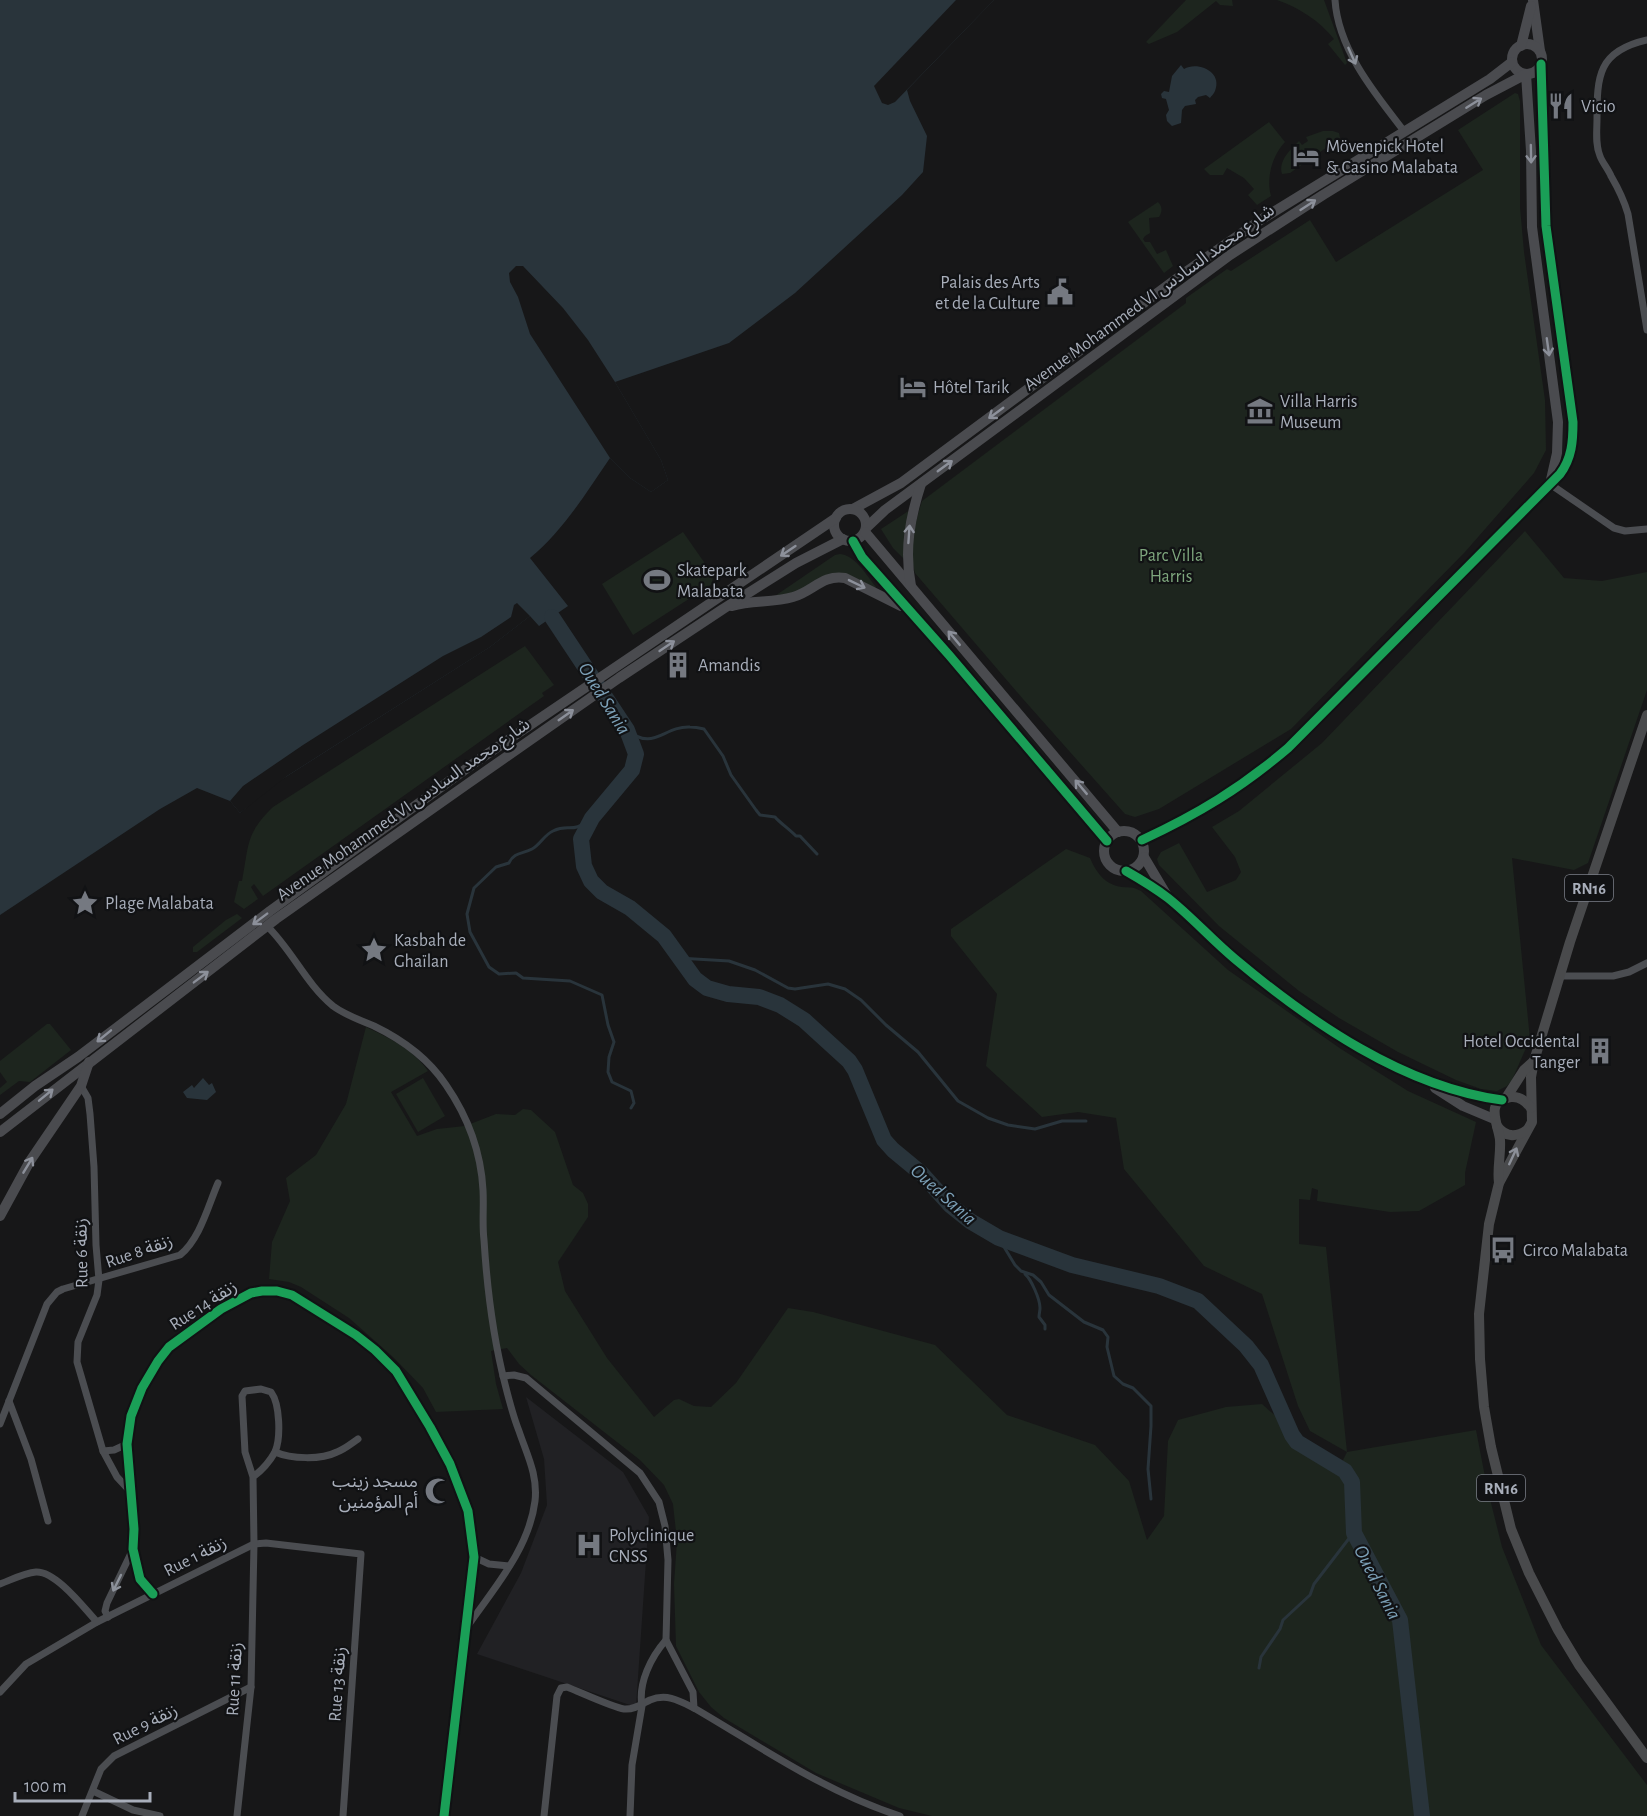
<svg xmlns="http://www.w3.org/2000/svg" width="1647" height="1816" font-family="'Alegreya Sans','Noto Sans Arabic',sans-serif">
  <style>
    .built { fill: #212124 }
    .green { fill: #1d251e }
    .water { fill: #29343b }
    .pier { fill: #171718 }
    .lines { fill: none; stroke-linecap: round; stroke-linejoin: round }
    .stream { stroke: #29343b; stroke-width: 3 }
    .river { stroke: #29343b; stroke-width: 16 }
    .street { stroke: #4b4d51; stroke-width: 7 }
    .secondary { stroke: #4a4b4f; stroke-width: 10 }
    .primary { stroke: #494a4c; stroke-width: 10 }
    .cycleway-casing { stroke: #111214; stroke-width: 13 }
    .cycleway { stroke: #1a9f57; stroke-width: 9 }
    .oneway { stroke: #8c919a }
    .oneway2 { stroke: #8c909a }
    .oneway3 { stroke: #8c9099 }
    .labels { text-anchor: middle; stroke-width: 4.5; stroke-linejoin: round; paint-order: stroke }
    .shield { fill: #111214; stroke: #7b7f88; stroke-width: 1.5 }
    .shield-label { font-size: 16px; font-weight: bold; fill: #a8aeba }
    .poi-label { font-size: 18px; fill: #a8aeba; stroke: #111214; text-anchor: start }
    .street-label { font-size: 18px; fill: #a8aeba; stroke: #111214 }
    .park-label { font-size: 18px; fill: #7ea67d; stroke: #111214 }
    .water-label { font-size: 20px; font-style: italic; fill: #7ca0b7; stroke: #111214 }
  </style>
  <rect width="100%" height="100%" fill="#171718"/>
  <!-- built -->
  <polygon class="built" points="526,1397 623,1472 649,1517 636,1707 477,1654 521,1573 547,1505 544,1459"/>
  <!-- green -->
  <g class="green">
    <polygon points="1186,0 1232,0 1233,6 1220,5 1216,1 1177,32 1149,44 1146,42"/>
    <path d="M1277,0H1324L1347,63L1345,65L1328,44L1334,39C1320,21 1298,7 1277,0Z"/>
    <path d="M1515,93L1518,94L1520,101V207L1524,252L1545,400L1546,450L1534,473L1465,552L1291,729L1159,809L1135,817L1125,814L1023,699L915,573C908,550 915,523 922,501L1186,303V298L1227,269L1231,271L1310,220L1336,262L1483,170L1458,130Z"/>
    <path d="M1269,122L1285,142C1272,156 1266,178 1271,196L1257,205L1248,195L1254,189L1244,178L1227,168L1223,175H1210L1204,169Z"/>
    <path d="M1323,131H1333L1339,133L1340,138L1290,173L1282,174C1278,161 1290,150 1299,141L1302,145L1308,141L1306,137Z"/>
    <path d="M1158,202C1163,207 1162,212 1159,217L1149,218L1150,233L1145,236L1143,239L1145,242H1150L1157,254L1166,250L1173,266L1164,273L1128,222Z"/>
    <polygon points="910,510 904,559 893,548 881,529"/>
    <polygon points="1525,531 1564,578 1602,581 1647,572 1647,690 1588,863 1574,870 1512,858 1530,1039 1512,1080 1507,1086 1497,1091 1481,1089 1456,1080 1398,1052 1339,1018 1299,991 1219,926 1159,865 1157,859 1161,852 1179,843 1207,892 1236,880 1241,872 1235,857 1212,827 1239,811 1322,743"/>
    <polygon points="683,532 713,575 712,584 633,635 602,584"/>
    <path d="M840,554C855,555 867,576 876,587L875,589L849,575L795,593L772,598L835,555Z"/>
    <path d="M525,646L554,685L542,693L544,696L263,896L254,884L251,887L258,899L244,909L234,902L239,881H242C249,846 245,834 273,807Z"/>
    <path d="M1066,849L1090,858C1096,872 1105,885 1122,887C1132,888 1131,886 1141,891L1228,970L1341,1049L1408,1091L1476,1122L1465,1173V1185L1419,1211L1390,1212L1317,1201L1318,1190L1312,1188L1310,1200L1299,1199V1244L1326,1247L1347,1452L1476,1430L1487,1487L1502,1547L1541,1645L1647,1785V1816H932L899,1808L816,1773L724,1718L711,1707L699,1692L676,1646L674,1584L677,1541L673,1504L664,1485L640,1460L531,1375L519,1364L507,1348L491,1351L496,1384L503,1409L436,1412L423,1388L394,1358L349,1318L301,1287L289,1282L269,1279L272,1242L290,1201L286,1178L316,1155L346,1104L366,1027C388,1037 414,1050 428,1071L391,1092L417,1136L437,1129L465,1126L496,1114L515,1115L523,1109L531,1110L555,1132L573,1185L583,1193L588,1204V1217L558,1262L565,1291L607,1358L654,1417L674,1400L679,1399L694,1406L711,1407L736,1383L788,1308L813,1312L935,1345L1007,1415L1095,1445L1129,1481L1147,1540L1164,1516L1168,1441L1178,1420L1226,1407L1262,1404L1280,1420L1291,1443L1336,1474L1347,1452L1310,1431L1298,1406L1262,1294L1204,1266L1124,1169L1116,1118L1078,1112L1042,1117L986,1066L997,994L951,936V929Z"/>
    <polygon points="237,914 242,918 197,952 193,952 193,947 226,920"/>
    <polygon points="47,1024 50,1024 71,1050 30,1082 19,1081 0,1095 0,1088 7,1082 0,1072 0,1061"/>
    <polygon points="423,1078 445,1116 418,1132 396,1094"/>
  </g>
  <!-- water -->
  <g class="water">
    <path d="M0,0H994L907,90L910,101L927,136L923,172L902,195L795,293L729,343L615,382L661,460L668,480L651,492L630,478L610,458C586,493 563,531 530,558L568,606L539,626L530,616L490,647L270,787L240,813L230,801L197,788L160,809L0,915Z"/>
    <path d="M1181,65L1184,69C1198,61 1223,72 1215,91C1214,94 1211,96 1210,98L1206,95L1198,97L1195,100L1196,104L1185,106L1182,110L1181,123L1172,126L1167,121L1166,115L1169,110L1166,99L1162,98L1161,94L1164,91L1169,92L1172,76Z"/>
    <polygon points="203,1078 209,1085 212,1083 216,1092 207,1100 187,1098 183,1092 192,1085 194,1088"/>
  </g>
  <!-- pier -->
  <g class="pier">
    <polygon points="956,0 994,0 895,102 888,105 882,103 874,86"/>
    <polygon points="516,266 523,266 563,308 588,340 615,382 661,460 668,480 651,492 630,478 610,458 530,334 518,297 510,282 509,273"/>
    <polygon points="517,603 530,616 490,647 287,776 240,813 230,801 243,786 303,745 443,656 481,637 511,617 514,605"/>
  </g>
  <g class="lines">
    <!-- stream -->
    <g class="stream">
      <path d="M627,730C654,752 663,726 690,727C694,727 700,728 704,729L723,756L731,775L756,810L760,815L775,817C778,821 790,830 796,836H800L817,854"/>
      <path d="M592,818C571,835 570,823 553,831C544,835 540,845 532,849C523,854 514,852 509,863L496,867L474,888L467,914L470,932L489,967L499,974L516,973L523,978L570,981L602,995L608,1025L614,1042L609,1057L608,1072L612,1082L631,1091L634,1103L631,1108"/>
      <polyline points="678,958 729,961 755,970 788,988 795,989 828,984 845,989 861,1000 886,1025 918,1052 958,1101 988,1118 1008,1125 1035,1129 1062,1121 1086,1121"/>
      <polyline points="998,1237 1015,1265 1021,1271 1033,1275 1041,1282 1049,1295 1084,1322 1103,1330 1108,1337 1107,1347 1114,1376 1123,1384 1133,1388 1151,1406 1151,1426 1148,1469 1151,1499"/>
      <path d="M1025,1274C1031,1279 1040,1299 1040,1308C1040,1311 1039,1314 1039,1317L1045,1325V1329"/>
      <polyline points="1259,1668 1261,1657 1280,1629 1283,1620 1310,1595 1314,1584 1354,1532"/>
    </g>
    <!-- river -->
    <polyline class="river" points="552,617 627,730 636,754 632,770 592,818 581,839 584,866 591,881 602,892 630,908 664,936 695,979 707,988 728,994 759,997 780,1005 804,1020 849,1061 855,1070 884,1140 893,1150 922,1174 950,1205 970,1221 999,1238 1072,1265 1159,1286 1198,1301 1246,1346 1261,1365 1292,1435 1297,1442 1345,1471 1352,1482 1354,1533 1400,1620 1422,1816"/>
    <!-- street -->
    <g class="street">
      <path d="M1335,0C1338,49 1375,94 1404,131"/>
      <path d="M1647,40C1598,51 1597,76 1597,119C1597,131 1595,144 1600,156C1602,162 1608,169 1611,176C1618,188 1624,200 1628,214L1647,330"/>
      <polyline points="1550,484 1614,528 1625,531 1647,529"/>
      <path d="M267,926C292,950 306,984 333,1006C345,1015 360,1020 374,1026C403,1040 428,1058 446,1085C468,1117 481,1152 483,1190C484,1207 482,1224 484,1240C487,1288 493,1337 505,1384C509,1400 513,1416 519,1431C527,1455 538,1475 535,1501C529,1549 494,1588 467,1627"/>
      <polyline points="1560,976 1613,976 1629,972 1647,963"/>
      <polyline points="81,1086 88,1098 90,1114 94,1167 96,1245 99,1280 97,1295 78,1342 77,1362 103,1451 117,1477 130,1491"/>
      <path d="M503,1376L514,1375L526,1378L640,1473L659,1502L665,1526L668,1560L666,1640L693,1692L694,1708C761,1747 825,1792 900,1816"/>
      <polyline points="9,1401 31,1459 48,1521"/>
      <path d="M0,1424L47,1304L57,1292L63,1289L180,1255C200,1239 208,1206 218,1183"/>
      <polyline points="103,1451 114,1450 127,1444"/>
      <path d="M275,1452C291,1459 321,1460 337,1452C345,1449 352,1443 358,1439"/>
      <polyline points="474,1557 489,1564 509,1566"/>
      <path d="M0,1584C11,1580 24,1573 36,1572C56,1571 84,1608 97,1622"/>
      <polyline points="153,1594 140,1579 133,1549 134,1529 127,1444 131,1416 142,1388 158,1361 169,1347 221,1309 251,1293 262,1291 277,1291 292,1295 356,1335 375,1350 396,1371 430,1427 450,1464 468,1511 474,1557 444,1816"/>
      <polyline points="108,1617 105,1611 107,1603 133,1549"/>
      <polyline points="0,1692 26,1664 97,1622 254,1544 266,1543 361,1554 343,1816"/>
      <polyline points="93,1791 133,1810 160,1816"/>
      <polyline points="82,1816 101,1769 114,1756 251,1687"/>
      <path d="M237,1816L251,1687L254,1544L253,1477L245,1452L242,1396L245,1391L261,1389L271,1392C280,1404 281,1438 275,1452C270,1461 261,1471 253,1477"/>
      <path d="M544,1816L557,1696L561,1688L567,1687C580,1692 612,1707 624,1709C634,1710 642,1704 650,1700C667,1693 680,1701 694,1708"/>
      <path d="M630,1816L632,1765L642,1706C638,1683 651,1657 666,1640"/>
    </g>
    <!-- secondary -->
    <g class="secondary">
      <polyline points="1533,0 1540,51"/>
      <circle cx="1527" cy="59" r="15"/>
      <polyline points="1521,46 1531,6"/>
      <polyline points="853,509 901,483 1187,271 1262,219 1490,79 1512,62"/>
      <circle cx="850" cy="525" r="16"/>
      <polyline points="866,528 885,510 1230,255 1323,195 1486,95 1526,74 1531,151 1532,227 1558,422 1557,453 1550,484"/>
      <polyline points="865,532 1118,832"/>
      <polyline points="853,541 862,557 949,655 1107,841"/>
      <path d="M911,586C904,550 910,518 921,484"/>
      <path d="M732,606C751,600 773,603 793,597C812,592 823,574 845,578L901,606"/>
      <circle cx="1124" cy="851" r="20"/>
      <path d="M1142,840C1198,814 1241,788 1288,748L1560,474C1572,458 1573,441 1573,422L1546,226L1541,64"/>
      <polyline points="1144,857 1166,894"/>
      <path d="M1126,871C1140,879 1155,888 1168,898C1192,917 1212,940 1235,959C1310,1022 1404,1087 1502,1100"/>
      <polyline points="1435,1088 1463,1106 1494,1119"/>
      <polyline points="0,1114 35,1086 78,1057 270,911 477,761 836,518"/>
      <polyline points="0,1132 276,919 466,785 619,678 723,609 796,563 843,539"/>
      <polyline points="0,1216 30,1161 81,1086 89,1062"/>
    </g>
    <!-- primary -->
    <g class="primary">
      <polyline points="1647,715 1570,942 1534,1061 1531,1077 1532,1122 1499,1183 1489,1224 1479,1314 1480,1359 1484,1407 1491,1447 1511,1529 1529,1573 1558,1630 1579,1665 1647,1758"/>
      <polyline points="1506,1098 1524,1070 1534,1061"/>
      <path d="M1497,1126C1505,1137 1516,1138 1527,1130"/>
      <path d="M1499,1183C1497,1168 1501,1155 1500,1140C1499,1126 1483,1100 1511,1097C1520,1096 1526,1101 1531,1108"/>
    </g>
    <!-- cycleway casing -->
    <g class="cycleway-casing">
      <g id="cycleway">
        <polyline points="853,541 862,557 949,655 1107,841"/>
        <path d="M1142,840C1198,814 1241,788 1288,748L1560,474C1572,458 1573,441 1573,422L1546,226L1541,64"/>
        <path d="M1126,871C1140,879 1155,888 1168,898C1192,917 1212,940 1235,959C1310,1022 1404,1087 1502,1100"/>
        <polyline points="153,1594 140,1579 133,1549 134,1529 127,1444 131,1416 142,1388 158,1361 169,1347 221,1309 251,1293 262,1291 277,1291 292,1295 356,1335 375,1350 396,1371 430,1427 450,1464 468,1511 474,1557 444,1816"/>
      </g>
    </g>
    <!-- cycleway -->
    <use href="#cycleway" class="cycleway"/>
  </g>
  <!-- one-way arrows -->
  <defs><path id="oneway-shaft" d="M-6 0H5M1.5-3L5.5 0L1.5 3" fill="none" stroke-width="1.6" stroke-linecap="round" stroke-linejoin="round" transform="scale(1.5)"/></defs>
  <g class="oneway">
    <use href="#oneway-shaft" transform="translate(1352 56) rotate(66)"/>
    <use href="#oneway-shaft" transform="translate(117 1583) rotate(116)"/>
  </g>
  <g class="oneway2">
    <use href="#oneway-shaft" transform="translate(1474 103) rotate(-32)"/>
    <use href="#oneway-shaft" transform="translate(1531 154) rotate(89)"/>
    <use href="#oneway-shaft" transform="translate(1308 205) rotate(-33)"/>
    <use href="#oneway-shaft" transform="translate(1548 347) rotate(82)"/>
    <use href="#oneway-shaft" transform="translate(996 413) rotate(144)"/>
    <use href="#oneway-shaft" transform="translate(945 466) rotate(-36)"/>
    <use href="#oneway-shaft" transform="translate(909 534) rotate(-86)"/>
    <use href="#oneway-shaft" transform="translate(788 551) rotate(146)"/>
    <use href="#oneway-shaft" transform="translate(857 584) rotate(26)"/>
    <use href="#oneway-shaft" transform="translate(954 638) rotate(-130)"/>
    <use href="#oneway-shaft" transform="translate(667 646) rotate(-34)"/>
    <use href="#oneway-shaft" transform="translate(566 715) rotate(-35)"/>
    <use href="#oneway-shaft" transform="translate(1081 787) rotate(-130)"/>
    <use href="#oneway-shaft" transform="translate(260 919) rotate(143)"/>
    <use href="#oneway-shaft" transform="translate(201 977) rotate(-37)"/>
    <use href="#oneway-shaft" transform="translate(104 1036) rotate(141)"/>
    <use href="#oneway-shaft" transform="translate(46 1095) rotate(-39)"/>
    <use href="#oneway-shaft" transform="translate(28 1165) rotate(-59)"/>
  </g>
  <use class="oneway3" href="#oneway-shaft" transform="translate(1513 1156) rotate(-65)"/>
  <!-- icons -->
  <defs>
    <g id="restaurant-bare" transform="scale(2.07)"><path d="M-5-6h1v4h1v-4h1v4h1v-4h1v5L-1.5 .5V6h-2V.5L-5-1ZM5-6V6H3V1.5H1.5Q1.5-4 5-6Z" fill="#757981" stroke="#111214" stroke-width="2.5" paint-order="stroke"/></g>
    <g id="hotel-bare" transform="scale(2.07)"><path d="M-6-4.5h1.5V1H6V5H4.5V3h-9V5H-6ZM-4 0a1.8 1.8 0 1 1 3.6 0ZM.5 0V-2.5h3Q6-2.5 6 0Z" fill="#757981" stroke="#111214" stroke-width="2.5" paint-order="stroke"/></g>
    <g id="civic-bare" transform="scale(2.07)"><path d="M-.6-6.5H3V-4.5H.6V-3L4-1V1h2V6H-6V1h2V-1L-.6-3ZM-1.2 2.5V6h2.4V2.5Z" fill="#757981" stroke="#111214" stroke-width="2.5" paint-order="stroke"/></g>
    <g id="museum-bare" transform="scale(2.07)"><path d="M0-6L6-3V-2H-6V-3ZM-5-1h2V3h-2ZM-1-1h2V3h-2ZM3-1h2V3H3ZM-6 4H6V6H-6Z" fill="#757981" stroke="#111214" stroke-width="2.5" paint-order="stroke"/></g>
    <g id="stadium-bare" transform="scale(2.07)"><path d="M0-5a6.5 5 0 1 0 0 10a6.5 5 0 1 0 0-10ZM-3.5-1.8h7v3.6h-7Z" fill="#757981" stroke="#111214" stroke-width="2.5" paint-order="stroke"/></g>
    <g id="building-bare" transform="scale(2.07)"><path d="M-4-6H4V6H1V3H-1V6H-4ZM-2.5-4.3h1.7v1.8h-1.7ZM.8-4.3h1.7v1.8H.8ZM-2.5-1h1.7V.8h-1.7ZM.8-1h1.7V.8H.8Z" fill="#757981" stroke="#111214" stroke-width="2.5" paint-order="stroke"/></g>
    <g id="sight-bare" transform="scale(2.07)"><path d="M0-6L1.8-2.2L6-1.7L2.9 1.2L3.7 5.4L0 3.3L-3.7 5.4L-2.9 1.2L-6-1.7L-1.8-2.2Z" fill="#757981" stroke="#111214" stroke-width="2.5" paint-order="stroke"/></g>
    <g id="bus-bare" transform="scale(2.07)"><path d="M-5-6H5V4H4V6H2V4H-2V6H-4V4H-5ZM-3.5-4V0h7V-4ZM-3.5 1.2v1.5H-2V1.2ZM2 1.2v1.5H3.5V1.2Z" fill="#757981" stroke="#111214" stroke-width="2.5" paint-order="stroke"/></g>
    <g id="mosque-bare" transform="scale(2.07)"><path d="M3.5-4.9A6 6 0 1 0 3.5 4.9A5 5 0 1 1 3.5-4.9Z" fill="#757981" stroke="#111214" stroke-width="2.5" paint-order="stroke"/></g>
    <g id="hospital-bare" transform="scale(2.07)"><path d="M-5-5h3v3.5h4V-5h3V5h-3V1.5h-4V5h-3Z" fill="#757981" stroke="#111214" stroke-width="2.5" paint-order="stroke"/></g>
  </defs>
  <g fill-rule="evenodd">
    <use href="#restaurant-bare" x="1561" y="106"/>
    <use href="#hotel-bare" x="1306" y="156"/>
    <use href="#civic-bare" x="1060" y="292"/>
    <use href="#hotel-bare" x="913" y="387"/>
    <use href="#museum-bare" x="1260" y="411"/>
    <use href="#stadium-bare" x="657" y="580"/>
    <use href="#building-bare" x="678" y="665"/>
    <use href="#sight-bare" x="85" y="903"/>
    <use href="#sight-bare" x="374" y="950"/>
    <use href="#building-bare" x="1600" y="1051"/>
    <use href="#bus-bare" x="1503" y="1250"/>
    <use href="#mosque-bare" x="438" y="1491"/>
    <use href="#hospital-bare" x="589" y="1545"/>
  </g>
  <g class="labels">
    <!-- shield labels -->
    <g class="shield">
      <rect x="1565" y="875" width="48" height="26" rx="4.5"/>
      <rect x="1477" y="1475" width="48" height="26" rx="4.5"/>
    </g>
    <g class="shield-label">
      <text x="1589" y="894">RN16</text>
      <text x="1501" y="1494">RN16</text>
    </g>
    <!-- poi labels -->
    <g class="poi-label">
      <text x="1581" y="112">Vicio</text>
      <text x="1326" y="152">Mövenpick Hotel<tspan x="1326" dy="21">&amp; Casino Malabata</tspan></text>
      <text x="1040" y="288" text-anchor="end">Palais des Arts<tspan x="1040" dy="21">et de la Culture</tspan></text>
      <text x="933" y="393">Hôtel Tarik</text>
      <text x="1280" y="407">Villa Harris<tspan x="1280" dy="21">Museum</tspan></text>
      <text x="677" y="576">Skatepark<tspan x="677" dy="21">Malabata</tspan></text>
      <text x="698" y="671">Amandis</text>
      <text x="105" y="909">Plage Malabata</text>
      <text x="394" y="946">Kasbah de<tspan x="394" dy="21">Ghaïlan</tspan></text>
      <text x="1580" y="1047" text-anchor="end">Hotel Occidental<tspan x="1580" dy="21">Tanger</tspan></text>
      <text x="1523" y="1256">Circo Malabata</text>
      <text x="418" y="1487" text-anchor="end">مسجد زينب<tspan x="418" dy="21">أم المؤمنين</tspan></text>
      <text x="609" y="1541">Polyclinique<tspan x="609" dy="21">CNSS</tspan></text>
    </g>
    <!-- street labels -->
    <g class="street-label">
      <text transform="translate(1149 297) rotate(-36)" y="6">Avenue Mohammed VI شارع محمد السادس</text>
      <text transform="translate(403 809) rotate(-35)" y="6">Avenue Mohammed VI شارع محمد السادس</text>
      <text transform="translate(139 1251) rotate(-19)" y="6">Rue 8 زنقة</text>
      <text transform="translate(81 1253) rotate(-91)" y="6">Rue 6 زنقة</text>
      <text transform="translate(203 1305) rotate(-33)" y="6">Rue 14 زنقة</text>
      <text transform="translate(195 1556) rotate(-27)" y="6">Rue 1 زنقة</text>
      <text transform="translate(234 1679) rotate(-87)" y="6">Rue 11 زنقة</text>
      <text transform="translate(337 1684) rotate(-86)" y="6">Rue 13 زنقة</text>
      <text transform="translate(145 1724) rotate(-27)" y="6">Rue 9 زنقة</text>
    </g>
    <!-- park labels -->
    <g class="park-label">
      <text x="1171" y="561">Parc Villa<tspan x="1171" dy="21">Harris</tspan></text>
    </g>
    <!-- water labels -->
    <g class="water-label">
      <text transform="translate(605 698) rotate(58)" y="7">Oued Sania</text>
      <text transform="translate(944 1194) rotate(42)" y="7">Oued Sania</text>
      <text transform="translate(1378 1582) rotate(63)" y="7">Oued Sania</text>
    </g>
  </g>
  <!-- scale -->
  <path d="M15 1792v9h135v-9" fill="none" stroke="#a8aeba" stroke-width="3"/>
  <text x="24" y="1792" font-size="18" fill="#a8aeba" stroke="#111214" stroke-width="4.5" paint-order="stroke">100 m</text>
</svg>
